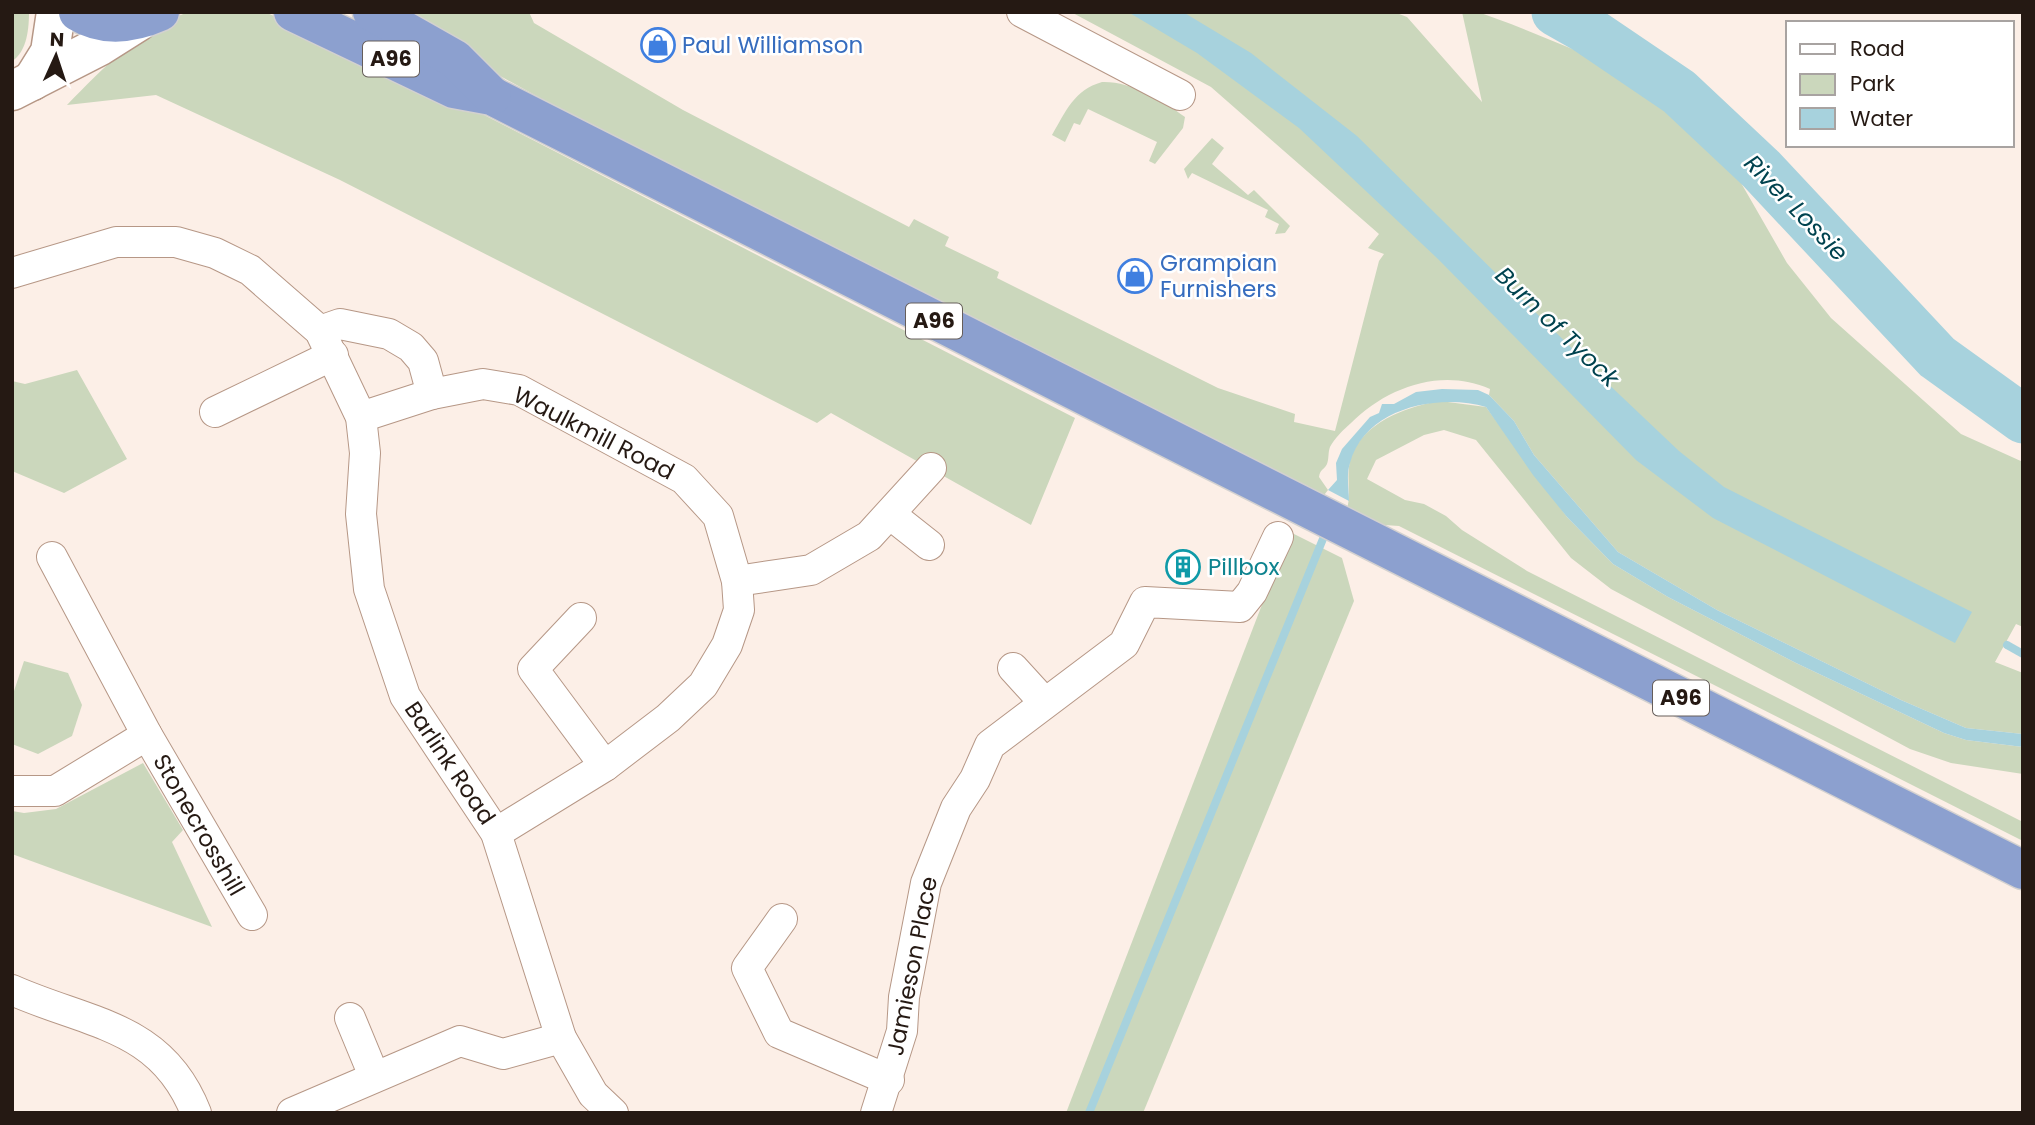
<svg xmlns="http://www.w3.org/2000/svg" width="2035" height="1125" font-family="Poppins,sans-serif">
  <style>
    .green { fill: #cbd7bc }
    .water { fill: #a7d2dd }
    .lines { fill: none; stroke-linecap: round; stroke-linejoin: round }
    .stream { stroke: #a7d2dd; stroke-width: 8 }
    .river { stroke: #a7d2dd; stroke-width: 49 }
    .minor-casing { stroke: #b69786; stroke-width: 32 }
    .tertiary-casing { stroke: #b69786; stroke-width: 41 }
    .trunk-casing { stroke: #d3d1d0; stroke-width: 41 }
    .minor { stroke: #fff; stroke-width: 30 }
    .tertiary { stroke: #fff; stroke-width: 38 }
    .trunk { stroke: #8ca0cf; stroke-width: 38 }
    .labels { text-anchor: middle; stroke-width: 5; stroke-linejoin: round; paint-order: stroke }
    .shield { fill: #fff; stroke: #665e5a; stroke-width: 2 }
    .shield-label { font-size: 21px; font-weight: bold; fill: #251913 }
    .shop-label { font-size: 23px; fill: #366cbe; stroke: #fff; text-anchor: start }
    .street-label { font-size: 23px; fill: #251913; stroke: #fff }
    .culture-label { font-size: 23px; fill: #0d838f; stroke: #fff; text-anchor: start }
    .water-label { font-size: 24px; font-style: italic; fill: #00434f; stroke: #fff }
  </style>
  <rect width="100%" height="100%" fill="#fcefe7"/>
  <!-- green -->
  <g class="green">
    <path d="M12,12H29C29,28 27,52 12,61Z"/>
    <path d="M188,12L267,13L371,57L1075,418L1031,525L831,413L817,423L340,180L156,95L67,105C103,68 139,31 188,12Z"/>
    <path d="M411,12H529L534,23L683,110L909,227L914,219L949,237L945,246L999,272L997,278L1218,388L1295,414L1294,422L1335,431L1379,261L1384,254L1368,248L1379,234L1211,87L1071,12H1394L1407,17L1482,102L1462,12H1478L1511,24L1614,66L1725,155L1787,263L1831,318L1961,434L2023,462V627L2016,624L1995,662L2023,673V734L1966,728L1901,700L1717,610L1618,552L1534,455L1514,421L1489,395L1490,389C1441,367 1386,388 1351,423C1344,429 1334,439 1330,447C1328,452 1329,459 1327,464C1324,470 1320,469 1319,477L1328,490L1321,499L672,171L493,72Z"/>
    <path d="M1102,82C1131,81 1162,100 1185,117L1183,128L1155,164L1149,161L1157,142L1088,109L1080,125L1074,123L1065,142L1052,135C1066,111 1074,90 1102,82Z"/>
    <polygon points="1212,138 1224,148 1212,164 1248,195 1254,190 1290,226 1285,233 1275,234 1279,224 1265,217 1268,210 1192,173 1188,179 1184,169"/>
    <polygon points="77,370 127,459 64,493 12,471 12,381 25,384"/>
    <path d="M1440,401L1486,407L1567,517L1613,564L1668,597L1796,663L1944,733L1966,740L2023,747V774L1951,763L1910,749L1611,589L1571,558L1476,440L1444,430L1424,435L1376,460L1367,479L1405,500L1424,504L1446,516L1462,530L1527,571L2023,822V841L1399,526L1370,524L1345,514C1352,499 1347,484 1349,467C1355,425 1404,407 1440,401Z"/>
    <polygon points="1290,532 1342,558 1354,601 1143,1113 1066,1113"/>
    <polygon points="24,661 68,673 82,705 72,736 38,754 12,744 12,697"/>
    <polygon points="143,763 183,830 172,842 212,927 12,854 12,811 24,813 56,809"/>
  </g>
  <!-- water -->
  <g class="water">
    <polygon points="1128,12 1183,12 1251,53 1357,136 1602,378 1679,451 1724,487 1972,612 1955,643 1713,518 1636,460 1438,259 1299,128 1197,53"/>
    <path d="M1442,389L1478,390L1489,395L1514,421L1534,455L1618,552L1717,610L1901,700L1966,728L2023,734V747L1966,740L1944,733L1796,663L1668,597L1613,564L1567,517L1533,475L1486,407C1438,393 1365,408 1350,463C1346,475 1349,489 1349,501L1328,490L1337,480L1336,463L1342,449L1370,417L1379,413L1382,404H1394L1416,392Z"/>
  </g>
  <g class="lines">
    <!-- stream -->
    <g class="stream">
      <polyline points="2007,645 2023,654"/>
      <polyline points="1089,1113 1327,529"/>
    </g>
    <!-- river -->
    <polyline class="river" points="1556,12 1586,29 1679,92 1761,169 1937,357 2023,419"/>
    <!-- minor casing -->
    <g class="minor-casing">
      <g id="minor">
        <polyline points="1022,12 1180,95"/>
        <polyline points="12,273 116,242 176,242 215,253 250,270 320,331 361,417 365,453 361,514 369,589 405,696 496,833 561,1038 593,1094 613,1113"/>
        <polyline points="320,331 340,324 389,334 411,347 423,361 432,394"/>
        <polyline points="215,412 333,355"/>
        <polyline points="361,417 432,394 483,384 519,390 684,479 718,516 737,581 739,610 727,645 703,685 668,718 605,766 496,833"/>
        <polyline points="891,515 929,545"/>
        <polyline points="52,557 147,735 252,915"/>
        <polyline points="737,581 811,570 869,536 931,468"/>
        <polyline points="581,618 533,669 605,766"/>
        <polyline points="1013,668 1044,702"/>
        <polyline points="12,791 55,791 147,735"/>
        <polyline points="782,919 747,968 779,1033 889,1080"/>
        <path d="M12,990C88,1024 162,1025 196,1113"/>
        <polyline points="350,1018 374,1076"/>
        <polyline points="292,1113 460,1041 503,1054 561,1038"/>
        <polyline points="876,1113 902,1031 904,997 926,883 956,808 975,779 990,745 1124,644 1145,602 1240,607 1252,592 1278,537"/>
      </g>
    </g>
    <!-- tertiary casing -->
    <g class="tertiary-casing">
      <g id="tertiary">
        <polyline points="32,81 50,52 56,12"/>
        <polyline points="12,91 100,46 138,22"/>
      </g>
    </g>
    <!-- trunk casing -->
    <g class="trunk-casing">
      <g id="trunk">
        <path d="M78,12C104,28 133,24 160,12"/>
        <polyline points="293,12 454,89 492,96 2023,870"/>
        <polyline points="372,12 455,59 492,96"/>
      </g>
    </g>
    <!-- minor -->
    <use href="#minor" class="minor"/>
    <!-- tertiary -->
    <use href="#tertiary" class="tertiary"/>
    <!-- trunk -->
    <use href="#trunk" class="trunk"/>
  </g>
  <!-- icons -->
  <defs>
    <g id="shop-ring" transform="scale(1.75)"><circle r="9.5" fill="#fff" stroke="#3f7fe0" stroke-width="1.5"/><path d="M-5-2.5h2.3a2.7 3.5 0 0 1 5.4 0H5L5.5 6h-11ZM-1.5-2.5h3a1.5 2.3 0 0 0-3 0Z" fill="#3f7fe0"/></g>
    <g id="building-ring" transform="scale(1.75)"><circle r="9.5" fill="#fff" stroke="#0f9aa8" stroke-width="1.5"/><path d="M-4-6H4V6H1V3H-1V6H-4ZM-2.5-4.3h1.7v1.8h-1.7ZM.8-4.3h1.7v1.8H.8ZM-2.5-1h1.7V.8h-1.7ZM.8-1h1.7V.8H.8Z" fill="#0f9aa8"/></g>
  </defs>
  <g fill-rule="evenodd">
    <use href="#shop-ring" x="658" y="45"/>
    <use href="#shop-ring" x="1135" y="276"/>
    <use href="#building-ring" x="1183" y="567"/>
  </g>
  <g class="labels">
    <!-- shield labels -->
    <g class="shield">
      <rect x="363" y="41.5" width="56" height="35" rx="5"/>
      <rect x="906" y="303.5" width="56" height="35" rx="5"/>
      <rect x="1653" y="680.5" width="56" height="35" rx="5"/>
    </g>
    <g class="shield-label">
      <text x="391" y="66">A96</text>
      <text x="934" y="328">A96</text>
      <text x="1681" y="705">A96</text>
    </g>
    <!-- shop labels -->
    <g class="shop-label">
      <text x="682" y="53">Paul Williamson</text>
      <text x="1160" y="271">Grampian<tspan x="1160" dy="26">Furnishers</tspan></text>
    </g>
    <!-- street labels -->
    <g class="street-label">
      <text transform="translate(594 433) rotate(27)" y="8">Waulkmill Road</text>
      <text transform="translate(450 763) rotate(56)" y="8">Barlink Road</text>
      <text transform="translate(199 825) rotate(60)" y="8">Stonecrosshill</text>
      <text transform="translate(912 966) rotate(-79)" y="8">Jamieson Place</text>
    </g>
    <!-- culture labels -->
    <g class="culture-label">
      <text x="1208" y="575">Pillbox</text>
    </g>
    <!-- water labels -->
    <g class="water-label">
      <text transform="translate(1796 208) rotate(46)" y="8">River Lossie</text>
      <text transform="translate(1557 327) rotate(44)" y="8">Burn of Tyock</text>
    </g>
  </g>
  <!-- border -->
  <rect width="2035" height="1125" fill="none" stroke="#251913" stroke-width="28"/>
  <!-- legend -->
  <rect x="1786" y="21" width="228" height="126" fill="#ffffff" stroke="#a8a3a1" stroke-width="2"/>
  <rect x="1800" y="44" width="35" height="10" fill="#ffffff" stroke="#a8a3a1" stroke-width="2"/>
  <text x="1850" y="56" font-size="21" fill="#251913">Road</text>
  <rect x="1800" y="74" width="35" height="21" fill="#cbd7bc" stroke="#a8a3a1" stroke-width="2"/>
  <text x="1850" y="91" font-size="21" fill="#251913">Park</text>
  <rect x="1800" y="108" width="35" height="21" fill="#a7d2dd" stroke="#a8a3a1" stroke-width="2"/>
  <text x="1850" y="126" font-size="21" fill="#251913">Water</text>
  <!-- north arrow -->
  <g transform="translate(56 56) rotate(3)" stroke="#ffffff" stroke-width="5" paint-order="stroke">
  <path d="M0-5L12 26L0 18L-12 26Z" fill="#251913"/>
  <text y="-10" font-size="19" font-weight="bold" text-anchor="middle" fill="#251913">N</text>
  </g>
</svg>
